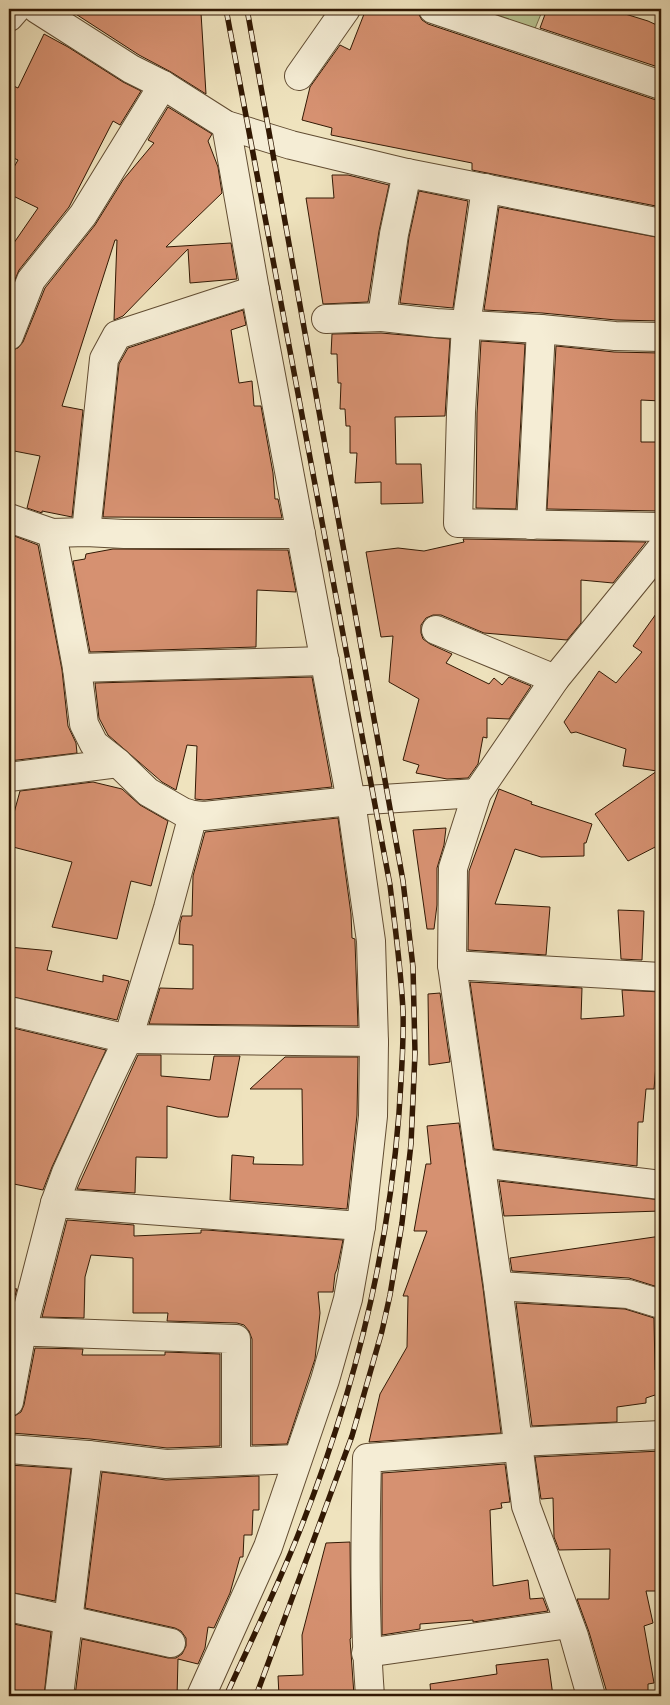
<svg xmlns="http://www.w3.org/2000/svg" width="670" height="1705" font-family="'IM FELL Great Primer',serif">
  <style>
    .green { fill: #b8c492; stroke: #756e4b }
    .building { fill: #d69171; stroke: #321904 }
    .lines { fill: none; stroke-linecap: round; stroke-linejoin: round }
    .minor-casing { stroke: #614c32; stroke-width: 30 }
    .minor { stroke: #f5edd5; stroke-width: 28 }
    .rail-casing { stroke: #321904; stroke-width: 5.5 }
    .rail { stroke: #f5edd5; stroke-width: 4; stroke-dasharray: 11; stroke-linecap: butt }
  </style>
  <rect width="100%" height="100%" fill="#efe3be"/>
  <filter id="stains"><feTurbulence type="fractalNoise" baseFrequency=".004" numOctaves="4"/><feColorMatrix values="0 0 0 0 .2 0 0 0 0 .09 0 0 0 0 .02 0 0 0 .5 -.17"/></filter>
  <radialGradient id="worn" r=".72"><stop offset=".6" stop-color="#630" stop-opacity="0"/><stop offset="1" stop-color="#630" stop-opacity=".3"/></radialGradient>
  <!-- green -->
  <polygon class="green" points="466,9 543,9 534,31"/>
  <!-- building -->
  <g class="building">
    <polygon points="68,9 163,9 181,11 182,9 187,9 201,13 206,94 171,72 139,55"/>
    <polygon points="366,9 409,9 418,13 422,20 428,24 656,100 661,100 661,207 472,170 472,163 331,135 332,128 302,120 310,87 340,45 350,50"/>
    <polygon points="547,9 609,9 648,21 661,27 661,58 658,67 540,28"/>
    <polygon points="44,34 68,47 123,82 141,91 120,125 113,121 69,207 19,270 9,294 9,250 38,208 9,194 9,176 18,160 9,156 9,84 18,88"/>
    <polygon points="168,107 212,134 208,141 218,167 222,193 166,247 231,243 237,279 190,283 188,249 123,316 114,320 117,240 115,240 62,406 83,410 72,517 42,511 42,513 27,508 40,456 9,450 9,351 18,348 23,342 45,288 95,225 123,180 154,143 148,140"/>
    <polygon points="332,175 348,175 389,185 379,231 368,302 323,304 306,198 334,198"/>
    <polygon points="419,191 468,201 453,308 400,303 409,237"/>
    <polygon points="499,207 661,238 661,321 616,320 542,313 484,310"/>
    <polygon points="243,310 246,325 231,330 239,383 252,381 254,406 261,406 273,473 275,499 278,499 282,518 103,517 119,364 128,348"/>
    <polygon points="381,333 450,339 445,416 395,417 396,464 421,464 423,503 381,504 381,482 355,483 357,453 350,453 350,426 346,426 345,409 340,409 341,383 338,383 337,354 331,354 332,334"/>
    <polygon points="481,341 525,344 516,509 476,508 477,413"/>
    <polygon points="556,346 614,352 660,353 659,371 661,401 641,400 641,442 656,442 656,488 661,488 661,511 547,509"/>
    <polygon points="9,534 38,545 62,670 68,726 76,743 77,753 9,761"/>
    <polygon points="463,539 646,542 613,583 581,580 581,623 567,640 484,633 441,615 433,615 426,618 421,625 421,633 423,639 430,644 452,654 446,663 489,684 494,678 502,685 509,677 531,686 509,719 487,718 487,738 483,737 478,764 468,778 447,779 416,773 419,765 403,760 419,699 389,682 393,636 381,637 366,552 398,548 424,551 464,542"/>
    <polygon points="113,549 288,550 296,592 257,590 256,647 90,652 73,561 85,559 86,554"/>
    <polygon points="661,607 661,844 628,861 595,814 657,771 623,766 626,749 576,732 571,733 564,722 599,671 616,683 642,652 633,646"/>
    <polygon points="312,677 332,787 204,800 195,799 197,746 187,745 176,790 162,782 108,735 99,718 95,683"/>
    <polygon points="93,782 122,789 140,805 168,821 151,886 131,881 117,939 52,927 72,862 9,846 9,831 20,791"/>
    <polygon points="499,789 532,802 531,804 592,824 586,843 584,843 584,856 541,857 515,849 495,904 550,907 546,955 468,950 469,871"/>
    <polygon points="338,818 351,914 352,938 355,939 355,942 358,1026 149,1024 160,988 193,989 193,945 179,944 180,923 182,916 192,916 193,876 205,832"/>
    <polygon points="446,828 444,845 437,868 437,905 434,929 427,929 413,830"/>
    <polygon points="618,910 644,911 642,960 621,959"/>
    <polygon points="9,947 52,951 47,970 103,982 103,975 129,981 117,1020 9,996"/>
    <polygon points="470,982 582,988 581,1019 624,1016 622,990 661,992 661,1065 656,1065 654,1089 646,1089 643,1122 638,1122 637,1166 494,1149"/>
    <polygon points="440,993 450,1062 429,1065 428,994"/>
    <polygon points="9,1027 106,1050 52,1167 43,1190 9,1183"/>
    <polygon points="138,1055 161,1055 161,1076 210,1080 214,1056 240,1056 228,1117 218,1117 167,1106 167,1158 136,1157 135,1193 77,1189"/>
    <polygon points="285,1057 358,1057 357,1115 347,1209 230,1200 232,1155 254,1157 253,1164 303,1165 302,1089 250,1089"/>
    <polygon points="459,1123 483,1288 501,1433 369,1442 380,1394 407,1347 408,1296 403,1296 427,1231 414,1231 426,1164 431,1164 427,1126"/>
    <polygon points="499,1181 661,1200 661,1211 504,1216"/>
    <polygon points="67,1220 134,1225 134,1236 201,1233 201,1230 206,1230 343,1240 337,1269 335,1274 333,1292 318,1292 320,1313 315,1359 287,1444 252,1445 252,1339 249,1331 244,1325 237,1323 167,1321 168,1313 133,1313 133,1258 91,1255 85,1277 84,1318 42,1317"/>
    <polygon points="661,1236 661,1288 629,1278 512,1271 510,1258"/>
    <polygon points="9,1288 17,1289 9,1316"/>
    <polygon points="516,1303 625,1309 654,1318 655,1370 657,1370 658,1394 646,1398 646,1403 617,1407 617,1422 532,1426"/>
    <polygon points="35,1348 83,1349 82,1355 165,1355 165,1352 220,1354 220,1446 167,1448 90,1439 11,1433 13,1417 21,1412 24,1405"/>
    <polygon points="661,1451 661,1591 646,1591 653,1623 644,1626 654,1683 648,1684 648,1696 608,1696 589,1632 577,1599 609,1599 610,1549 559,1550 554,1537 553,1498 541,1499 535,1457"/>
    <polygon points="505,1464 510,1502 501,1503 502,1508 490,1510 493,1586 528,1580 530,1599 543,1598 548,1611 473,1622 473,1620 420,1624 420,1629 382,1635 382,1473"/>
    <polygon points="9,1465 71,1469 55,1601 9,1592"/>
    <polygon points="102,1472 166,1480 259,1476 259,1510 253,1510 252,1535 244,1535 243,1557 240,1557 230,1593 214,1628 208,1627 205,1648 198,1664 178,1659 177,1696 75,1696 82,1639 168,1658 176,1658 182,1654 186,1646 186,1638 181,1631 175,1628 85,1608"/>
    <polygon points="350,1542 351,1638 350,1639 354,1695 279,1696 278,1676 303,1675 302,1635 326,1543"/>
    <polygon points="9,1623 51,1632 44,1696 9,1696"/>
    <polygon points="548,1659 553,1696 431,1696 430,1684 497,1674 496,1665"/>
  </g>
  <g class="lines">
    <!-- minor casing -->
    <g class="minor-casing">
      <g id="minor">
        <polyline points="37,9 131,69 163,85 226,125 291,145 407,173 661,223"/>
        <polyline points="433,9 661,85"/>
        <polyline points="9,17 16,9"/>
        <polyline points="299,76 346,9"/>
        <polyline points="407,173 394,234 382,317 436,323 541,329 615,336 661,337"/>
        <polyline points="486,188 466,325 461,412 458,523 661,527"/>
        <polyline points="326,319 382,317"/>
        <polyline points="9,336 31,280 83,215 163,85"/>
        <polyline points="9,518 52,533 86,532 124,534 301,534"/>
        <polyline points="531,525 541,329"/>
        <polyline points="86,532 104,359 117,335 255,290"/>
        <polyline points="52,533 77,668 84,724 94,744 118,763 148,792 183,812 193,815 204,816 351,801 477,793"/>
        <polyline points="436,630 555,679"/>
        <polyline points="77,668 325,661"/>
        <polyline points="9,777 118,763"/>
        <polyline points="452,965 661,977"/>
        <polyline points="9,1011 128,1039 374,1042"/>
        <polyline points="480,1163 661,1185"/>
        <polyline points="55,1203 361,1226"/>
        <polyline points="498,1286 628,1294 661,1304"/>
        <polyline points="9,1331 236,1339 236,1460"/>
        <polyline points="9,1402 22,1331 55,1203 66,1173 105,1087 128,1039 168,908 193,815"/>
        <polyline points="519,1442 661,1435"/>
        <polyline points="9,1449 88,1455 166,1464 297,1459"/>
        <polyline points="9,1607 171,1643"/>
        <polyline points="366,1653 569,1624"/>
        <polyline points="59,1696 88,1455"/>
        <polyline points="201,1696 268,1547 325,1380 348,1299 361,1226 373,1116 374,1042 371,941 351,801 255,290 226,125"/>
        <path d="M370,1696C364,1617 365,1537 367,1458L519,1447"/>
        <polyline points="591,1696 574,1636 526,1506 498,1286 452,965 453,868 477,793 555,679 661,549"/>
      </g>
    </g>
    <!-- minor -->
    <use href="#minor" class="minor"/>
    <!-- rail casing -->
    <g class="rail-casing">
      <g id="rail">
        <path d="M226,9L390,885C395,927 401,969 403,1011C404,1045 401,1079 399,1113C388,1256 353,1396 300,1530C278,1586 251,1641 226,1696"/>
        <polyline points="247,9 403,881 413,967 415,1053 411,1144 402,1223 390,1295 382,1331 352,1436 256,1696"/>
      </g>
    </g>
    <!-- rail -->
    <use href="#rail" class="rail"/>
  </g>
  <!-- margin -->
  <rect width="670" height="1705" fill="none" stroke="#efe3be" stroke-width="30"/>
  <rect x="10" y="10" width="650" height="1685" fill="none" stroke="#321904" stroke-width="2.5"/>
  <rect x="15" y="15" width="640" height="1675" fill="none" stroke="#321904"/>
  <rect width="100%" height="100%" filter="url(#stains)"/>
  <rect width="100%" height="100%" fill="url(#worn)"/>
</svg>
